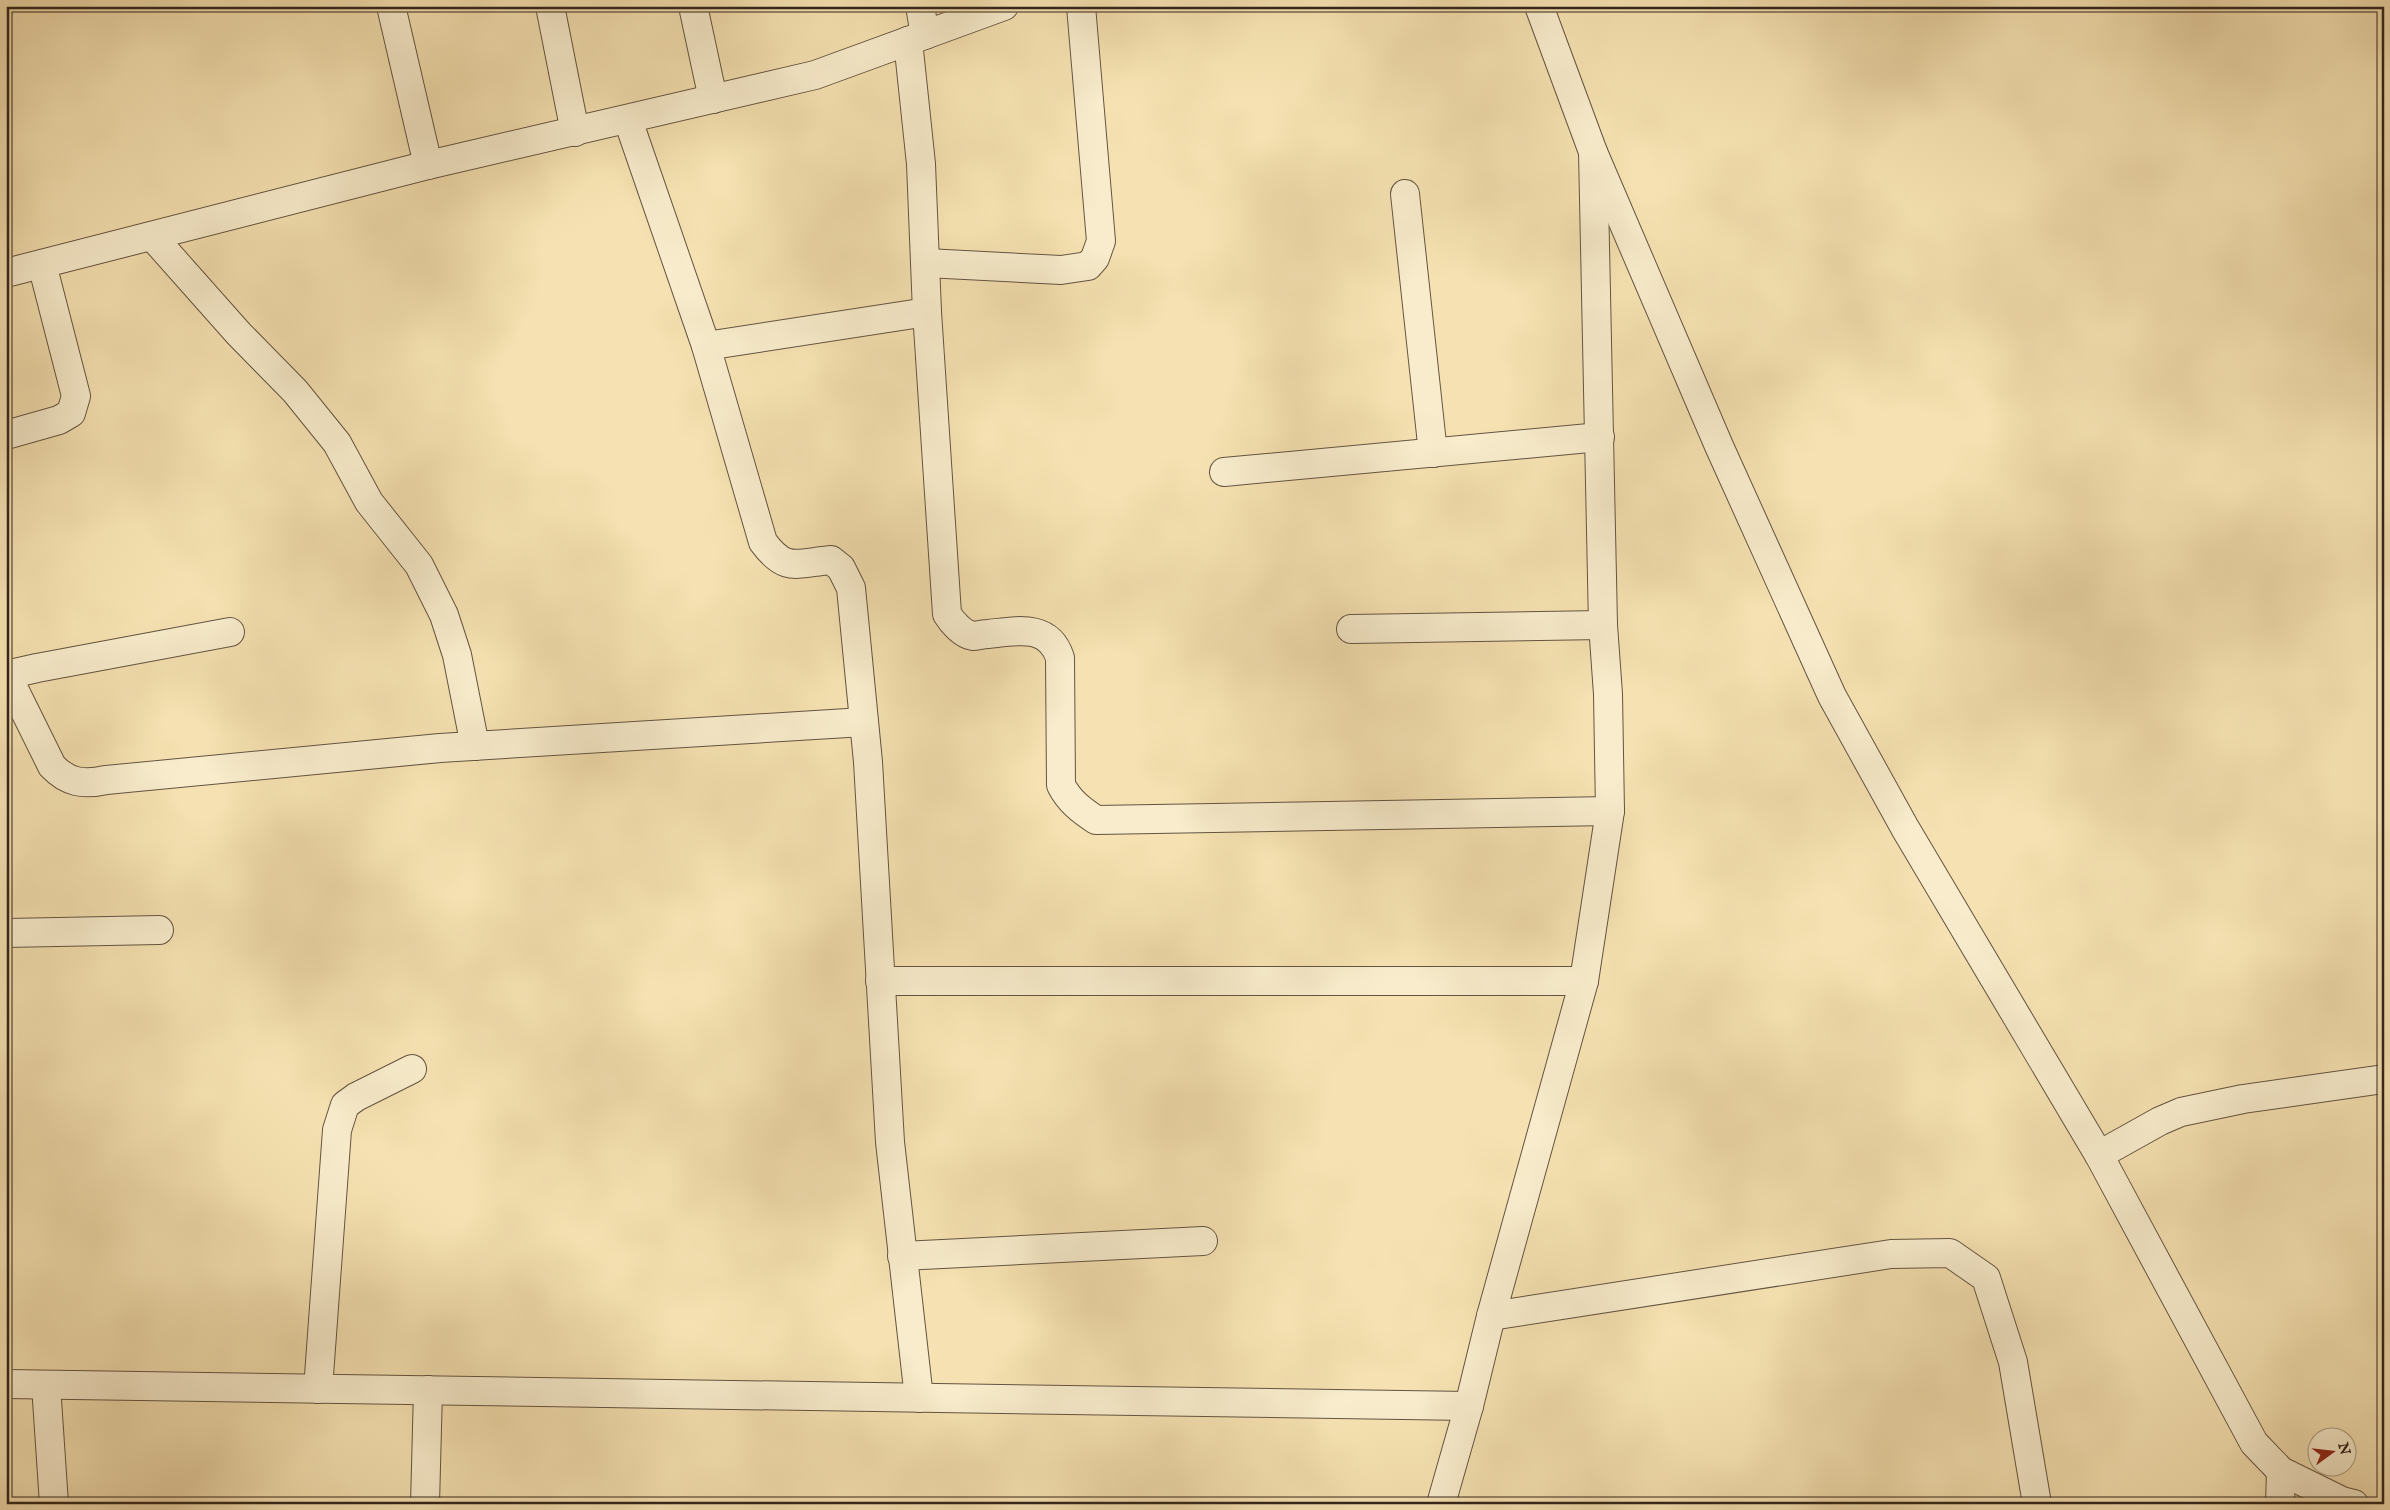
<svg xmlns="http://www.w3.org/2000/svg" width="2390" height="1510" font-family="'IM FELL English',serif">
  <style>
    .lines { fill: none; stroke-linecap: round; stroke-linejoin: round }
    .minor-casing { stroke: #645441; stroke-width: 30 }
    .minor { stroke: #f8eccc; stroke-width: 28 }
  </style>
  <rect width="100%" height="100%" fill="#f5e1b1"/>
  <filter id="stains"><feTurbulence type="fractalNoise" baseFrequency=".004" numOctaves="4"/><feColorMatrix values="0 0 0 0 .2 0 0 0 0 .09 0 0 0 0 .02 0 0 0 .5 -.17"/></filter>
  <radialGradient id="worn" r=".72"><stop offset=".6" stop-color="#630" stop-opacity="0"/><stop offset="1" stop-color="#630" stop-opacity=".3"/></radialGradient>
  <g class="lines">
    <!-- minor casing -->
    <g class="minor-casing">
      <g id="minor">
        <polyline points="391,6 428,165"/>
        <polyline points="550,6 575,132"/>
        <polyline points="693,6 713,99"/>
        <polyline points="920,6 925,35"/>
        <path d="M908,41L921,164L927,312L947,614C952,622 962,634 973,636C977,636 983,634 988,634C1016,631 1049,623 1060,658L1061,785C1069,801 1081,810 1096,820L1610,811"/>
        <path d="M628,120L706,346L763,542C786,573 796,563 831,560L841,568L851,588L868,762L890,1142L919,1398"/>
        <polyline points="1593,152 1719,446 1832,696 1905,828 2099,1155 2254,1443 2281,1471 2342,1501 2354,1504"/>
        <polyline points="1405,194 1433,453"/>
        <polyline points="152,236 239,334 295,391 337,443 369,502 419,565 444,615 457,655 475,746"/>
        <polyline points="926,263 1061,270 1088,266 1095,258 1101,241 1081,6"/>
        <polyline points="6,273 428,165 815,75 1004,6"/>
        <polyline points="706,346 927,312"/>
        <polyline points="6,435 59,420 71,413 76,396 42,264"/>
        <polyline points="1224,472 1600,437"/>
        <polyline points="1351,629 1603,625"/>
        <polyline points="6,675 37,668 230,632"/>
        <path d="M7,675L52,766C68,783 84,785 106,780L440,748L864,722"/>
        <polyline points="6,933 159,930"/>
        <polyline points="880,981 1584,981"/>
        <polyline points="2099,1155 2160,1121 2181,1112 2243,1099 2384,1079"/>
        <polyline points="902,1256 1203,1241"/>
        <polyline points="1491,1316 1891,1254 1950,1253 1986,1278 2013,1362 2037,1504"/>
        <polyline points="6,1384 1469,1406"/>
        <polyline points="46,1385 54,1504"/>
        <polyline points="318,1389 337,1130 345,1105 356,1097 412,1069"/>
        <polyline points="425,1504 428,1390"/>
        <polyline points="1441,1504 1469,1406 1491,1316 1584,981 1610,811 1608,694 1603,625 1593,152 1539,6"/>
        <polyline points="2280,1504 2281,1471"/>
      </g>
    </g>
    <!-- minor -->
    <use href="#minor" class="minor"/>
  </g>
  <!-- margin -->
  <rect width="2390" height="1510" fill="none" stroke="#f5e1b1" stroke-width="25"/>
  <rect x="8" y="8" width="2375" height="1495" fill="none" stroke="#34251c" stroke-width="2.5"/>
  <rect x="12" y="12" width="2365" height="1485" fill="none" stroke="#34251c"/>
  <!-- north arrow -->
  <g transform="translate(2332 1452) rotate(75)"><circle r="24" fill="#f8eccc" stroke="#aa9c86"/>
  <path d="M0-4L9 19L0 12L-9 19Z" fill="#8f2418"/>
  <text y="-8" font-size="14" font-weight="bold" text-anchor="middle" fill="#34251c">N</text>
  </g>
  <rect width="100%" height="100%" filter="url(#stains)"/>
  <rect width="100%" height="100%" fill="url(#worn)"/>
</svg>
